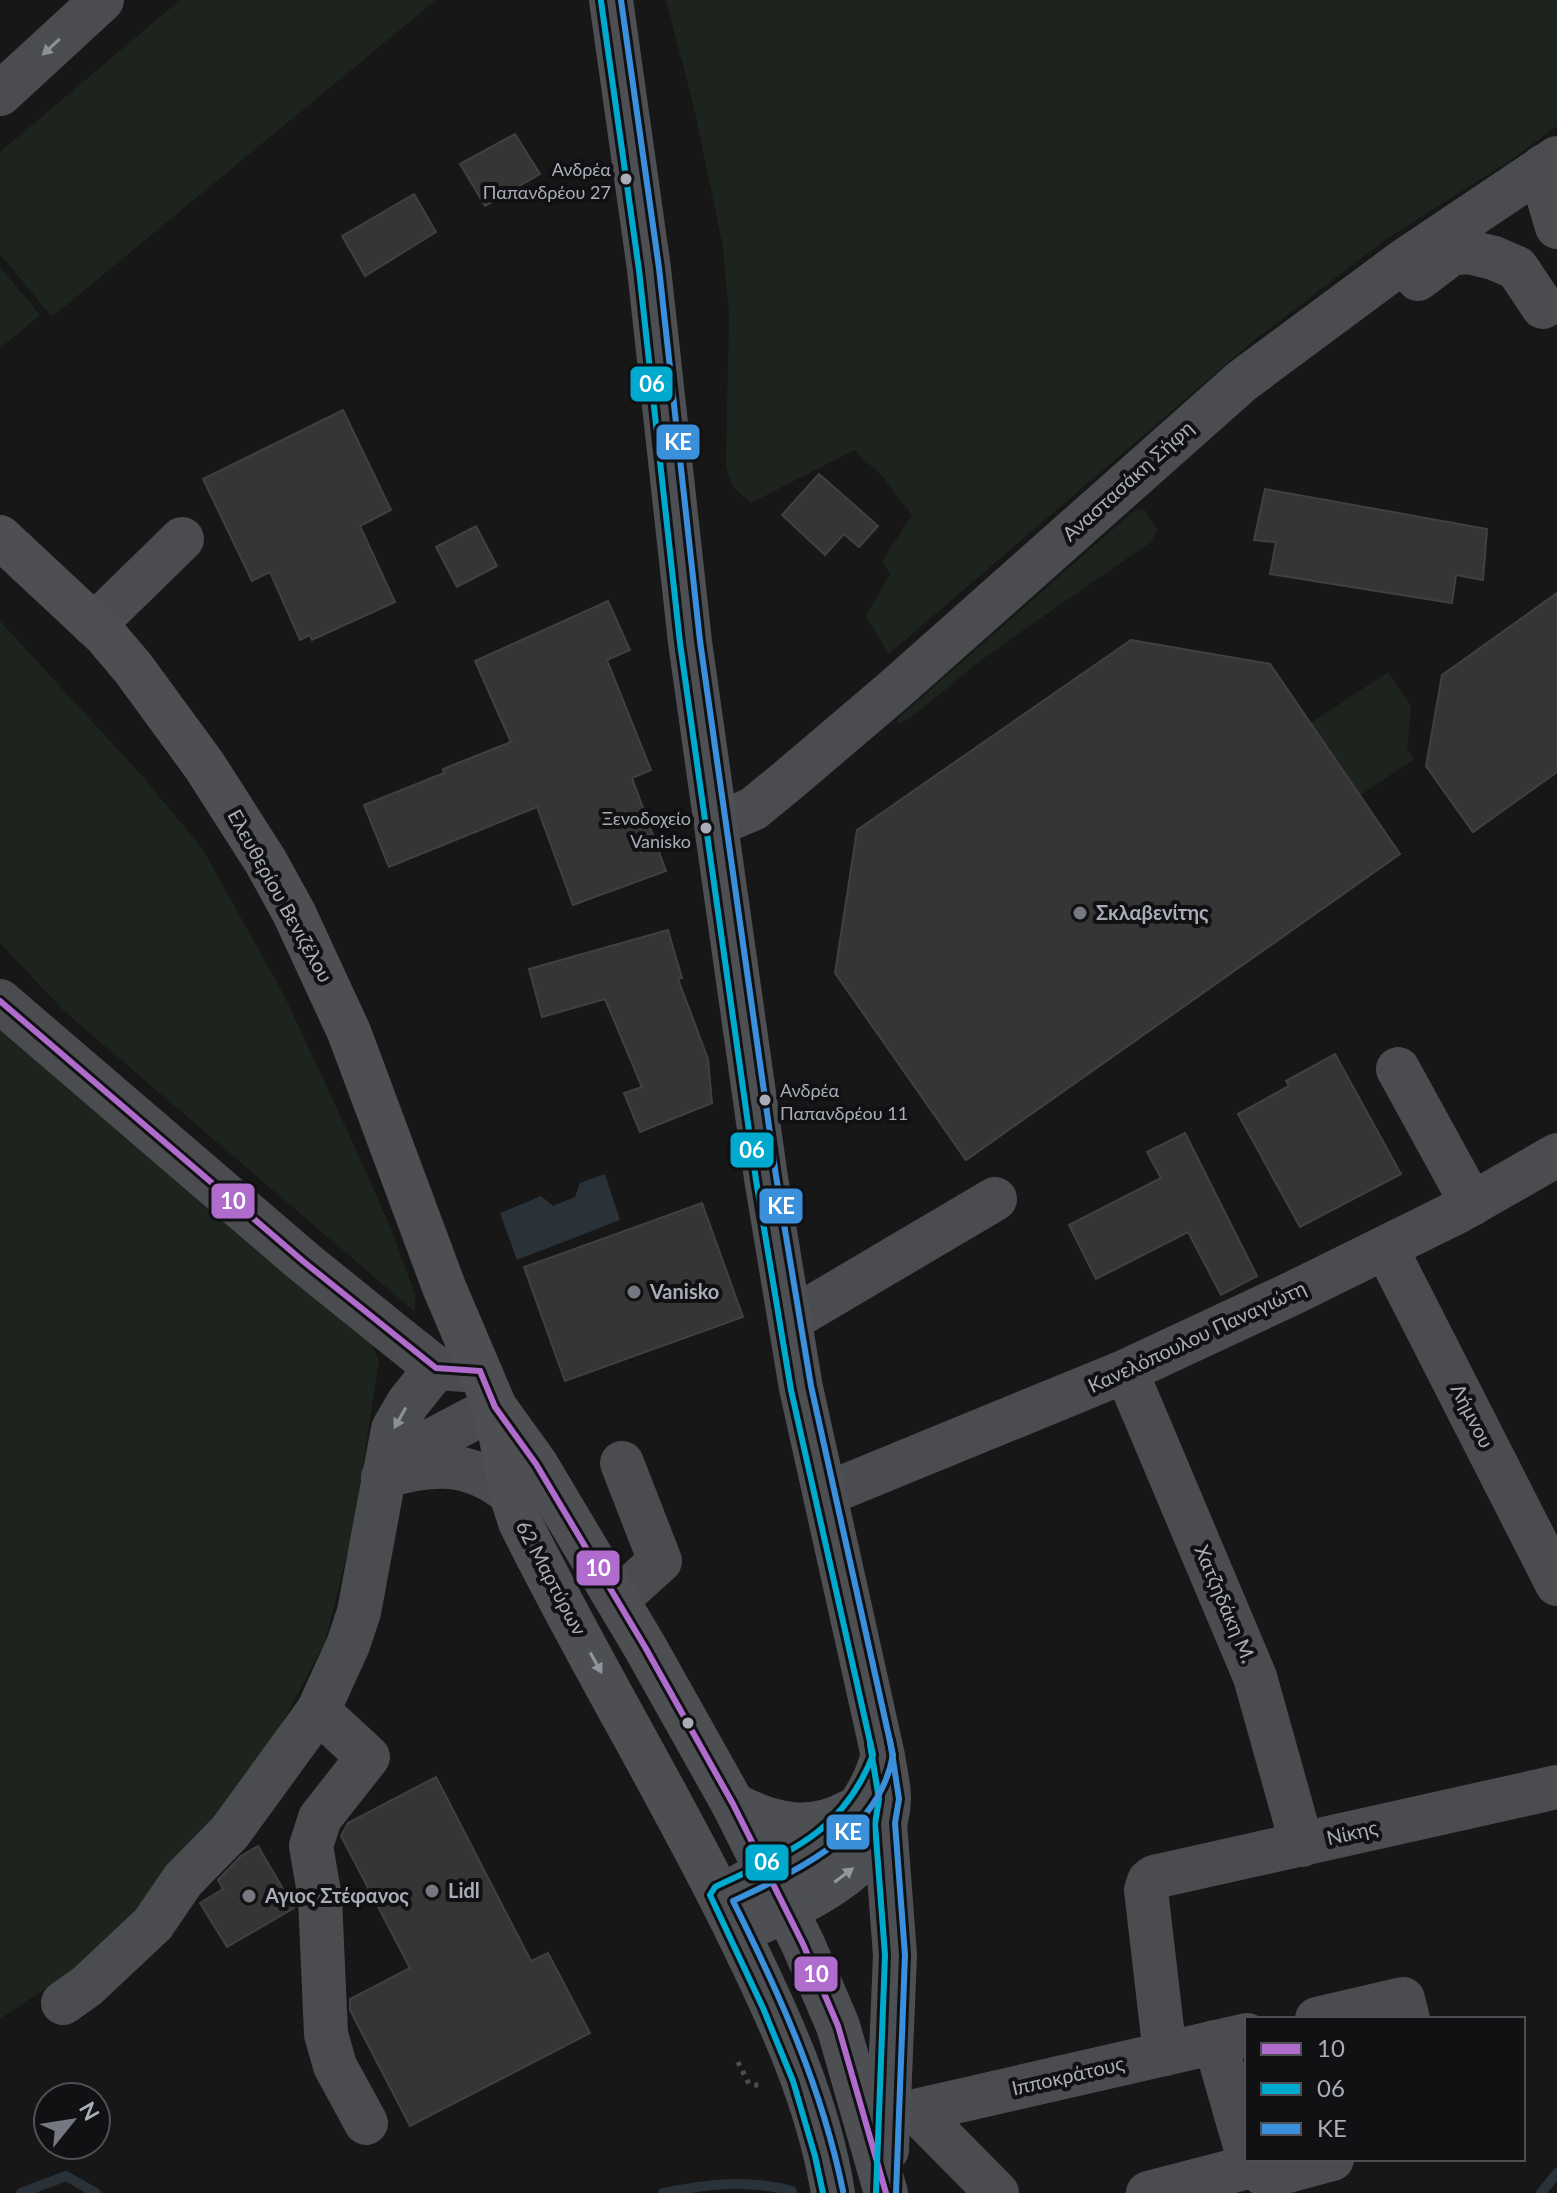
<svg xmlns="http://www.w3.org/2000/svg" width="1557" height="2193" font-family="Lato,sans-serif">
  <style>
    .green { fill: #1d241e }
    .water { fill: #2a3239 }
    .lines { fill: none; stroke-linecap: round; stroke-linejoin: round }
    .stream { stroke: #2a3239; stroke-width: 10 }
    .building { fill: #353536; stroke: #3f4043; stroke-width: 2 }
    .path { stroke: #4d4e52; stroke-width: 5; stroke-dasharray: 4 6; stroke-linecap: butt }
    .minor { stroke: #4b4c50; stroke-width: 44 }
    .major { stroke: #4d4f52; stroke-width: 44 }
    .bus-1-casing { stroke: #111113; stroke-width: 12 }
    .bus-2-casing { stroke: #111113; stroke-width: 12 }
    .bus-3-casing { stroke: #111113; stroke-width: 12 }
    .bus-1 { stroke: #b06ccc; stroke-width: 6 }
    .bus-2 { stroke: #00a9ce; stroke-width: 6 }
    .bus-3 { stroke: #3a90db; stroke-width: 6 }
    .oneway { fill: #8c9099 }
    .oneway2 { fill: #91969e }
    .bus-dot { fill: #a8adb8; stroke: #111113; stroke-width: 3 }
    .poi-dot { fill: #757880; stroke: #111113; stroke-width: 3 }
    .labels { text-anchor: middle; stroke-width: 8; stroke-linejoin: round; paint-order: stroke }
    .bus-label { font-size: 18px; fill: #a8adb8; stroke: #111113; text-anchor: end }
    .street-label { font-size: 20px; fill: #a8adb8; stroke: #111113 }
    .poi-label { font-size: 20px; font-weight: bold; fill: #a8adb8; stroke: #111113; text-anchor: start }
    .line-badge { stroke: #111113; stroke-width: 3 }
    .badge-label { font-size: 22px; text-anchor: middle; font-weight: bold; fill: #fff }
  </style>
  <rect width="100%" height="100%" fill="#171717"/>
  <!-- green -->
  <g class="green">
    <polygon points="180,0 436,0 52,317 0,254 0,152"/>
    <polygon points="666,0 1557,0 1557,126 1511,160 1388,238 1253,341 889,654 866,616 890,574 882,561 912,515 883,477 854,450 751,503 733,487 726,467 729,315 723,247 693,103"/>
    <polygon points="0,267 40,315 0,348"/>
    <path d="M1136,509L1145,510L1157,530L1151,542C1095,581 1038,619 983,659C955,679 930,706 900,724L896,720Z"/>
    <polygon points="0,621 143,777 202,848 285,997 353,1143 390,1226 415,1294 415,1312 64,1011 0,943"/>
    <polygon points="1388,672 1411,706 1407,749 1414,759 1360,795 1311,723"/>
    <polygon points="0,1027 27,1053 370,1340 379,1360 353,1530 325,1642 268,1750 143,1914 85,1962 0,2019"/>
  </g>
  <!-- water -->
  <polygon class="water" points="605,1174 620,1220 517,1260 500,1213 541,1196 553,1206 575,1197 580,1183"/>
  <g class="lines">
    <!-- stream -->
    <g class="stream">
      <polyline points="21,2193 66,2176 96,2193"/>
      <path d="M663,2193C707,2184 748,2179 792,2191"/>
      <polyline points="1541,2193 1557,2173"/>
    </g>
  </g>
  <!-- building -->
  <g class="building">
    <polygon points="515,134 540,174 485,206 460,164"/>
    <polygon points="414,194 436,232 365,276 342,236"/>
    <polygon points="343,410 391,510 360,526 395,602 312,640 310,635 300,640 270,572 252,581 203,479"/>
    <polygon points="819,474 878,526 859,547 844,534 825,555 782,515"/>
    <polygon points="1265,489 1487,529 1483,580 1456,575 1452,603 1270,574 1276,542 1254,540"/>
    <polygon points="476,526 497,566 457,587 436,547"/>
    <polygon points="1557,593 1557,772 1473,832 1426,766 1442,675"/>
    <polygon points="608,601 630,650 607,660 651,770 632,778 666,871 573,905 537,807 389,867 364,805 444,773 443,769 511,742 475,661"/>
    <polygon points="1131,640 1270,664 1400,854 966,1160 835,973 857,830"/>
    <polygon points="668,930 682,978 678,979 708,1059 712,1103 640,1132 624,1093 642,1087 605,999 542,1017 529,969"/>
    <polygon points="1335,1054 1401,1174 1300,1227 1238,1114 1289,1086 1286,1081"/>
    <polygon points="1185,1133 1257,1276 1221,1295 1188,1232 1096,1279 1069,1225 1161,1178 1147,1152"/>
    <polygon points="702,1203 743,1317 565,1381 524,1267"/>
    <polygon points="436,1777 531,1961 548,1953 590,2033 410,2126 350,2010 350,1999 410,1968 341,1836 348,1823"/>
    <polygon points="258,1846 294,1908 227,1947 200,1903 223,1889 218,1880 241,1856"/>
  </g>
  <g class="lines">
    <!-- path -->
    <polyline class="path" points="738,2062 749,2084 763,2086"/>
    <!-- minor -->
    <g class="minor">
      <polyline points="0,94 102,0"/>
      <polyline points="1544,166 1549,200 1557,227"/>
      <polyline points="1418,279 1451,254 1469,252 1494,258 1517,268 1543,307"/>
      <polyline points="94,625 182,539"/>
      <polyline points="717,824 753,809 786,782 893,691 1242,381 1405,260 1557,158"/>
      <polyline points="0,1001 304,1262 392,1333 436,1368 465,1370"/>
      <polyline points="1398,1069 1472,1204"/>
      <polyline points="1386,1248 1557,1584"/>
      <polyline points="790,1320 995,1199"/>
      <polyline points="1126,1371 1255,1677 1302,1845"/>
      <polyline points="391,1470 421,1446 495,1407"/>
      <path d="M383,1477C432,1462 470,1460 511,1494"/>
      <polyline points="826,1494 1126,1371 1291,1294 1459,1211 1557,1155"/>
      <polyline points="617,1600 660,1561 622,1463"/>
      <polyline points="318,1711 368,1757 320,1818 311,1846 320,1898 326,2034 335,2066 366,2123"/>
      <polyline points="63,2003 87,1986 153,1924 183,1880 230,1832 318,1711 348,1645 359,1612 393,1429 408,1403 436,1368"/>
      <polyline points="1317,2019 1403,1999 1408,2019"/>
      <polyline points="1215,2042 1247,2153"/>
      <polyline points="1165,2054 1146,1890 1149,1881 1154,1877 1557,1787"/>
      <polyline points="916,2111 997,2193"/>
      <polyline points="889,2117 1247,2035"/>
      <polyline points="1148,2193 1252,2166 1265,2175 1273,2175 1332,2159"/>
    </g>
    <!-- major -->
    <g class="major">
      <path d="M611,0L649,269L690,642L766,1178L801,1388L883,1756C885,1770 889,1785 889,1799C888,1872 792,1906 738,1933"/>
      <polyline points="0,537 105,635 133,668 204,765 266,862 294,913 349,1032 444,1287 495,1407 536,1464 645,1647 733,1804 803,1944 838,2026 886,2193"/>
      <path d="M498,1421L511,1494L520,1522C588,1660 669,1792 737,1931C778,2015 818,2100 833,2193"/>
      <path d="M733,1804C770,1824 810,1834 849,1812"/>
      <polyline points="885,1823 895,1955 887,2150"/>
      <path d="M743,1884C807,1853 861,1832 882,1758"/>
    </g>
    <!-- bus-1 casing -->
    <g class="bus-1-casing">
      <g id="bus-1">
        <polyline points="0,1001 304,1262 436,1368 480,1371"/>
        <polyline points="480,1371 495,1407 536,1464 645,1647 733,1804 803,1944 838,2026 886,2193"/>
      </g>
    </g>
    <!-- bus-2 casing -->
    <g class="bus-2-casing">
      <g id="bus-2">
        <path d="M601,1L639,270L680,643L756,1180L791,1390L873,1755C842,1835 786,1853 715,1887L710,1895L763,2008L793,2081L815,2156L823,2193"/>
        <polyline points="870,1744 879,1799 875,1824 885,1955 876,2193"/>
      </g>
    </g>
    <!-- bus-3 casing -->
    <g class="bus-3-casing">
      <g id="bus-3">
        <path d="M621,0L659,268L700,641L776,1176L811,1386L893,1755C879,1834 798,1870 733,1901C780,1995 822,2088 843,2191"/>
        <polyline points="890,1740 899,1799 895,1823 905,1955 896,2193"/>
      </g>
    </g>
    <!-- bus-1 -->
    <use href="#bus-1" class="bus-1"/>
    <!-- bus-2 -->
    <use href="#bus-2" class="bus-2"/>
    <!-- bus-3 -->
    <use href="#bus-3" class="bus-3"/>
  </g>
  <!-- one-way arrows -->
  <defs><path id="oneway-solid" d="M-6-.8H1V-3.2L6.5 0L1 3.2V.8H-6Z" transform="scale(2)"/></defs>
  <g class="oneway">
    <use href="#oneway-solid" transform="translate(51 47) rotate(137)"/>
    <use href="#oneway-solid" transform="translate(400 1418) rotate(119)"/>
  </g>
  <g class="oneway2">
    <use href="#oneway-solid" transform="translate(596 1663) rotate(61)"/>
    <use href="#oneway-solid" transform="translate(844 1875) rotate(-37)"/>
  </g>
  <!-- markers -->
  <g class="bus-dot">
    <circle cx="626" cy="179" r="7"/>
    <circle cx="706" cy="828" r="7"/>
    <circle cx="765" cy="1100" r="7"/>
    <circle cx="688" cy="1723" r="7"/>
  </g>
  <g class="poi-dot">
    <circle cx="1080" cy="913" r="8"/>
    <circle cx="634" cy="1292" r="8"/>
    <circle cx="432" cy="1891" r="8"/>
    <circle cx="249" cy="1896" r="8"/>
  </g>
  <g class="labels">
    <!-- bus labels -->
    <g class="bus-label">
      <text x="611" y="176">Ανδρέα<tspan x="611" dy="23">Παπανδρέου 27</tspan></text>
      <text x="691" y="825">Ξενοδοχείο<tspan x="691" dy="23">Vanisko</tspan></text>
      <text x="780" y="1097" text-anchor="start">Ανδρέα<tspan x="780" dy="23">Παπανδρέου 11</tspan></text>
    </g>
    <!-- street labels -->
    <g class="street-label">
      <text transform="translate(1128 481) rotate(-42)" y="7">Αναστασάκη Σήφη</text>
      <text transform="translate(280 896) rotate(61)" y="7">Ελευθερίου Βενιζέλου</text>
      <text transform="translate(1197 1337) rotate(-25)" y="7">Κανελόπουλου Παναγιώτη</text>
      <text transform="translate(1472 1416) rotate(63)" y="7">Λήμνου</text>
      <text transform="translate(551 1578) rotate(62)" y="7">62 Μαρτύρων</text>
      <text transform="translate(1225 1604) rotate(67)" y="7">Χατζηδάκη Μ.</text>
      <text transform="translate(1352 1833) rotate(-13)" y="7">Νίκης</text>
      <text transform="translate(1068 2076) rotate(-13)" y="7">Ιπποκράτους</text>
    </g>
    <!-- poi labels -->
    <g class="poi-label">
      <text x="1096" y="920">Σκλαβενίτης</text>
      <text x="650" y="1299">Vanisko</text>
      <text x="448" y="1898">Lidl</text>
      <text x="265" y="1903">Αγιος Στέφανος</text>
    </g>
  </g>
  <g class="line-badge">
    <rect x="629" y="365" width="45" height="38" rx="8" fill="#00a9ce"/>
    <rect x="655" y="423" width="46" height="38" rx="8" fill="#3a90db"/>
    <rect x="729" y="1131" width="46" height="38" rx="8" fill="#00a9ce"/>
    <rect x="210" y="1182" width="46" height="38" rx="8" fill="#b06ccc"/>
    <rect x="758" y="1187" width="46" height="38" rx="8" fill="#3a90db"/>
    <rect x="575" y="1549" width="46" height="38" rx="8" fill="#b06ccc"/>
    <rect x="825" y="1813" width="46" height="38" rx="8" fill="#3a90db"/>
    <rect x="744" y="1843" width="46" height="39" rx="8" fill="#00a9ce"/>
    <rect x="793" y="1955" width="46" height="38" rx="8" fill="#b06ccc"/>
  </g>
  <g class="badge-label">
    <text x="652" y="392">06</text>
    <text x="678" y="450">KE</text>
    <text x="752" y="1158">06</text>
    <text x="233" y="1209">10</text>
    <text x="781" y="1214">KE</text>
    <text x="598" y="1576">10</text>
    <text x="848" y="1840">KE</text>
    <text x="767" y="1870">06</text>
    <text x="816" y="1982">10</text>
  </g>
  <!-- legend -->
  <rect x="1245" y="2017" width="280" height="144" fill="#111113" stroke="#4d4f55" stroke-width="2"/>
  <rect x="1261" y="2043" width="40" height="12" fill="#b06ccc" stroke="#4d4f55" stroke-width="2"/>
  <text x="1317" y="2057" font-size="24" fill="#a8adb8">10</text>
  <rect x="1261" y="2083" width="40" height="12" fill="#00a9ce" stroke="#4d4f55" stroke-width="2"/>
  <text x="1317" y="2097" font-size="24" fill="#a8adb8">06</text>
  <rect x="1261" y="2123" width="40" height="12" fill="#3a90db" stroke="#4d4f55" stroke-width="2"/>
  <text x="1317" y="2137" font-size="24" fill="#a8adb8">KE</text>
  <!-- north arrow -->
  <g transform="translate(72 2121) rotate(60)"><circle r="38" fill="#111113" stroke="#4d4f55" stroke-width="2"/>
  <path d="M0-6L14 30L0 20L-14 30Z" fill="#757880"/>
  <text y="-12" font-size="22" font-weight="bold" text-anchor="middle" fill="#a8adb8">N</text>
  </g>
</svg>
